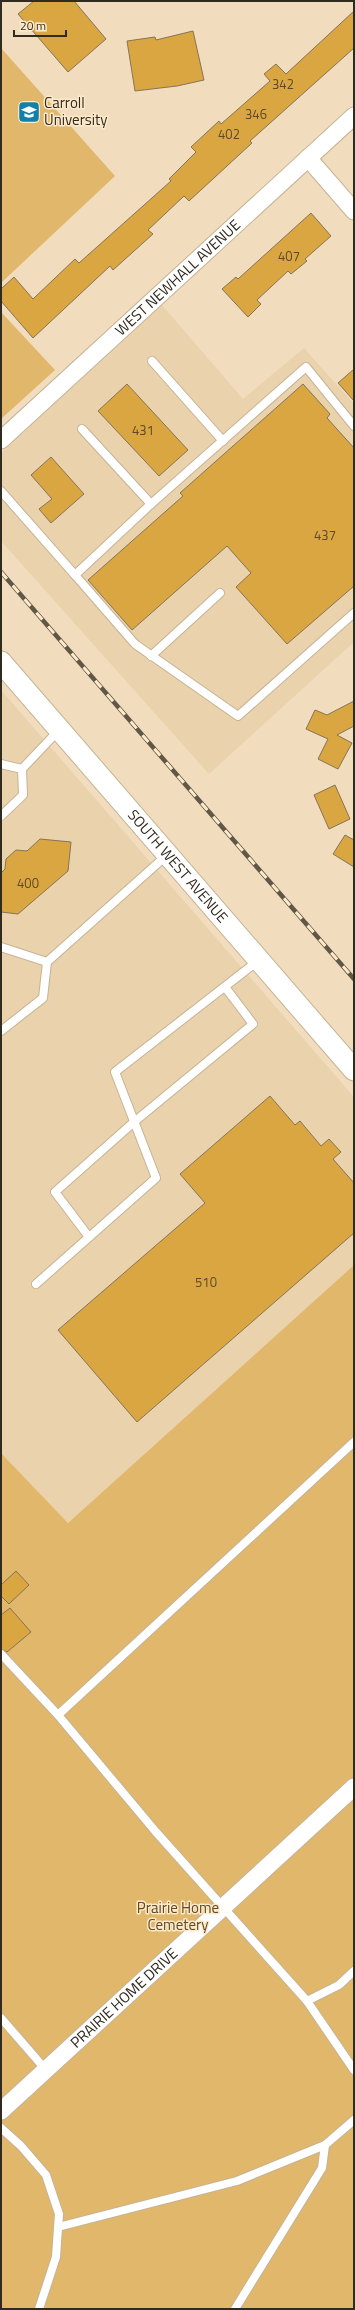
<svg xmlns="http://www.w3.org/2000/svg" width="355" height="2310" font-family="'Titillium Web',sans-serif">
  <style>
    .built { fill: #e9d2ac }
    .green { fill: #e1b76c }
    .building { fill: #daa642; stroke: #857457 }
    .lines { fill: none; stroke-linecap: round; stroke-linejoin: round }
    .service-casing { stroke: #c5b394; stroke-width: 10 }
    .minor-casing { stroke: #c5b394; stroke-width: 19 }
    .tertiary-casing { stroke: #c5b394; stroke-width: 23 }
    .service { stroke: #fff; stroke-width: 8 }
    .minor { stroke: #fff; stroke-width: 17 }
    .tertiary { stroke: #fff; stroke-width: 21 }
    .rail-casing { stroke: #615746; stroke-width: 4.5 }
    .rail { stroke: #feeaca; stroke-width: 3; stroke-dasharray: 9; stroke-linecap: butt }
    .labels { text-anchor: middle; stroke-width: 3; stroke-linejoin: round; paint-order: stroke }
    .number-label { font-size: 13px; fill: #5b4927 }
    .poi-label { font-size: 15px; fill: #312a1e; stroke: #feeaca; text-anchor: start }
    .street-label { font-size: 15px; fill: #312a1e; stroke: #feeaca }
    .park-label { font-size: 15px; fill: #5f4921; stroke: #feeaca }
  </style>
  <rect width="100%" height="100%" fill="#f1ddbe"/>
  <!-- built -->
  <g class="built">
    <polygon points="162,305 243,399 304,348 354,404 354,642 209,774 1,541 1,453"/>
    <polygon points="1,690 354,1097 354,1265 68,1523 1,1453"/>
  </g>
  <!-- green -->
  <g class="green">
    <polygon points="1,48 115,176 1,283"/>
    <polygon points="1,312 55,370 1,419"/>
    <polygon points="354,1265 354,2309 1,2309 1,1453 68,1523"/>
  </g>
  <!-- building -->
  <g class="building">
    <polygon points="34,1 74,1 106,39 68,72 18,14"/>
    <polygon points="354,11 354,48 250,141 252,143 189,201 184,196 148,230 153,234 113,270 110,266 33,338 1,301 1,289 14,277 33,299 75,259 79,263 171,181 169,179 196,152 191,147 219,121 221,124 270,81 264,74 276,64 286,74"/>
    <polygon points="193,31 204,80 177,86 135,91 127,41 155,37 156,40"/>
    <polygon points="311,213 331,236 305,259 307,261 291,274 288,271 257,300 261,304 248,317 222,289 236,277 238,279"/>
    <polygon points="354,369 354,401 338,383"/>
    <polygon points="127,384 188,450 159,476 98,411"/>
    <polygon points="303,384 330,414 327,418 354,448 354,586 287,644 236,587 251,573 227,546 132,630 88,580 183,496 180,493"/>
    <polygon points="51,457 84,494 51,523 39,509 52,499 31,475"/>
    <polygon points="354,701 354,726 337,735 352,743 338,769 318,759 328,739 306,729 315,710 327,715"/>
    <polygon points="335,785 350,819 329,829 314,795"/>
    <polygon points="345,835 354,840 354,867 333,854"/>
    <polygon points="40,839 71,842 68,871 18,914 1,912 1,873 5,869 6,859 16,850 27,851"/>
    <polygon points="270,1096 295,1125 300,1121 321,1146 329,1139 341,1152 333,1159 354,1183 354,1233 137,1422 58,1330 205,1203 180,1174"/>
    <polygon points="16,1571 29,1585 9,1604 1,1596 1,1585"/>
    <polygon points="10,1608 31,1632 7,1652 1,1649 1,1615"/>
  </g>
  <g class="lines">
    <!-- service casing -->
    <g class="service-casing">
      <g id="service">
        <polyline points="152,361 223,441"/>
        <polyline points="1,491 75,575 151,504 82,429"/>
        <polyline points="151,504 306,367 354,426"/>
        <polyline points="75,575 135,644 238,716 354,613"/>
        <polyline points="151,656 220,593"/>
        <polyline points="1,764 22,769"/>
        <polyline points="1,816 23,795 22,769 59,730"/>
        <polyline points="1,947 47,962"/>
        <polyline points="1,1031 43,998 47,962 167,855"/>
        <polyline points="89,1237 55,1192 134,1122 253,1024 225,987"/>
        <polyline points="36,1284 156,1178 115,1072 259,960"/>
        <polyline points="1,1654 58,1715 156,1832 307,2001 354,2070"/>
        <polyline points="58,1715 354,1442"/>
        <polyline points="307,2001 339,1985 354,1971"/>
        <polyline points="1,2018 46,2070"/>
        <polyline points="1,2128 21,2146 46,2175 59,2214 56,2257 39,2309"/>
        <polyline points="58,2227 237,2181 325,2145 354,2120"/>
        <polyline points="235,2309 322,2168 325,2145"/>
      </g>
    </g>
    <!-- minor casing -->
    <g class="minor-casing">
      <g id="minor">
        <polyline points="308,158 354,211"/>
        <path id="s1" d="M1,440L354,116"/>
        <path id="s2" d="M1,2111L354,1787"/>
      </g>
    </g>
    <!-- tertiary casing -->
    <g class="tertiary-casing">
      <g id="tertiary">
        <path id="s3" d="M1,662L354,1070"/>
      </g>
    </g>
    <!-- service -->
    <use href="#service" class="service"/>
    <!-- minor -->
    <use href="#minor" class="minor"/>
    <!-- tertiary -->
    <use href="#tertiary" class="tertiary"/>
    <!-- rail casing -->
    <g class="rail-casing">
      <polyline id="rail" points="1,572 354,979"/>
    </g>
    <!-- rail -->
    <use href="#rail" class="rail"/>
  </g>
  <!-- icons -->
  <defs>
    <g id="university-square" transform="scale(1.15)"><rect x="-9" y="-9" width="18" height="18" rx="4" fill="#1281a9" stroke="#feeaca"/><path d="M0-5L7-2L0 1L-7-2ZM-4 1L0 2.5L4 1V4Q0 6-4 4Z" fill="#fff"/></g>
  </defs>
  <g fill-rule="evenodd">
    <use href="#university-square" x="29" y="112"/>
  </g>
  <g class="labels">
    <!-- number labels -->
    <g class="number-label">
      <text x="283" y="89">342</text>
      <text x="256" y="119">346</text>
      <text x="229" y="139">402</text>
      <text x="289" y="261">407</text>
      <text x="143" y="435">431</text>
      <text x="325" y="540">437</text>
      <text x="28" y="888">400</text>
      <text x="206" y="1287">510</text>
    </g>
    <!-- poi labels -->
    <g class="poi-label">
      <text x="44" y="108">Carroll<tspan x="44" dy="17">University</tspan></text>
    </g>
    <!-- street labels -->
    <g class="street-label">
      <text dy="5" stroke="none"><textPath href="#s1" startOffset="240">WEST NEWHALL AVENUE</textPath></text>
      <text dy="5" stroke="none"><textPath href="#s3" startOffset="270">SOUTH WEST AVENUE</textPath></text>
      <text dy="5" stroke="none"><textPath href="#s2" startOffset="167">PRAIRIE HOME DRIVE</textPath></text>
    </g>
    <!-- park labels -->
    <g class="park-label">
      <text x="178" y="1913">Prairie Home<tspan x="178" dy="17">Cemetery</tspan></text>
    </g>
  </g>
  <!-- border -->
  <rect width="355" height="2310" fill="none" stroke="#312a1e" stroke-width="4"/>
  <!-- scale -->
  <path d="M14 30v6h52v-6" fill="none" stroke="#312a1e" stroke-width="2"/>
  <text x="20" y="30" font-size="12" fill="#312a1e" stroke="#feeaca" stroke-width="3" paint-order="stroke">20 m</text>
</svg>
